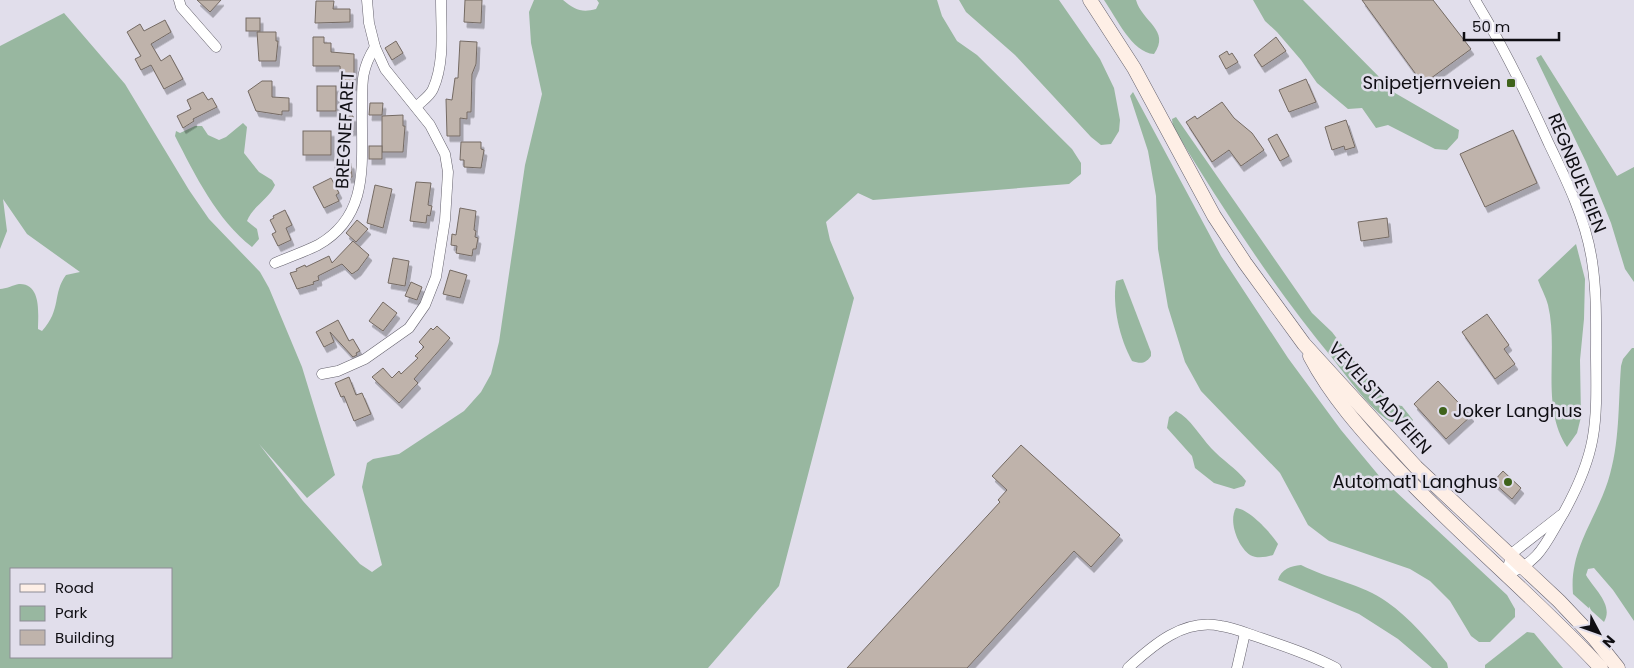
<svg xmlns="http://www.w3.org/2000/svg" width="1634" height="668" font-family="Poppins,sans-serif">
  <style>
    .green { fill: #98b7a0; fill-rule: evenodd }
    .building { fill: #bfb3ab; stroke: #746a63; filter: url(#shadow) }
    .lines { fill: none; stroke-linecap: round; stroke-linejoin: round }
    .minor-casing { stroke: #65626d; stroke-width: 11 }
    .secondary-casing { stroke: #65626d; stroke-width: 15 }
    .minor { stroke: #fff; stroke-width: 10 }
    .secondary { stroke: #feefe6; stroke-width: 14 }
    .poi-dot { fill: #3f631b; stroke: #e1deeb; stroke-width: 2 }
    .labels { text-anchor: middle; stroke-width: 5; stroke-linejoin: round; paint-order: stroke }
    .poi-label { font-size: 18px; fill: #0f0e13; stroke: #e1deeb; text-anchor: end }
    .street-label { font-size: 18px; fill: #0f0e13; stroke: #e1deeb }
  </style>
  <defs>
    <filter id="shadow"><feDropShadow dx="3" dy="5.5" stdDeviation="0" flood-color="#0004"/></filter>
  </defs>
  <rect width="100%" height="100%" fill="#e1deeb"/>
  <!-- green -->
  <g class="green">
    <path d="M534,0H563C575,10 582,13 596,9L599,3L597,0H937L942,16L957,41L977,55L1072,149L1081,163V174L1069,184L873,200L858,193L826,222L830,240L854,298L779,586L708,668H0V289C6,289 13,285 19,284C42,283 38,315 38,329L42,331C62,309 52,294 66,275L80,272L27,234L3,199L7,231L0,249V46L64,13L125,84L189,190L209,219L260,272L269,288L302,367L335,475L307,498L259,444L303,501L360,564L372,572L382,565L362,487L367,463L373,459L399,454L464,411L481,392L491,374L499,342L525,165L542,94L531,43L529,12ZM11,569H171V657H11Z"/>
    <polygon points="959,0 1059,0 1100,59 1114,88 1120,120 1119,131 1111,144 1101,145 1091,137 1015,55 966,12"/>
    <path d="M1104,0H1136C1142,22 1171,30 1154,54C1132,53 1116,17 1104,0Z"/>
    <polygon points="1253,0 1303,0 1395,93 1459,130 1458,138 1447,150 1435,149 1388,125 1376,128 1362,108 1348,109 1317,83 1301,60 1277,32 1265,21"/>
    <polygon points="1541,55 1617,176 1634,167 1634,282 1625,269 1611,223 1586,162 1536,58"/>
    <polygon points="1133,92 1221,256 1288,358 1341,430 1380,477 1507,595 1515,609 1515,617 1490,642 1479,642 1471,636 1450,601 1430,581 1410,569 1329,541 1308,525 1280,473 1201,391 1185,362 1168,307 1158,249 1156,196 1148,151 1130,96"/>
    <path d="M1176,117L1312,313L1332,332L1367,378L1391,404L1402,406L1413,420L1411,425C1403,426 1392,423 1386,419C1365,403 1349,379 1333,359C1273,286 1222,208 1173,127L1172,119Z"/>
    <path d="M243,123L247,127L244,153L259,172L272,180L275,185C269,199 252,207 247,221L257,229L259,239L252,247C217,220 195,175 175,136L176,131L180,133L195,126H202L208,135L219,140L226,137Z"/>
    <path d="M1576,244L1585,279L1584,319L1580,360L1581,417L1577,433L1567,447C1540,406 1559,351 1548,305C1546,297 1541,288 1538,280Z"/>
    <path d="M1123,279L1151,352V356C1145,364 1141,364 1132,361C1120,339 1112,307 1116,281Z"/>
    <path d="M1632,348H1634V621L1613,590L1594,568L1588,569L1586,575C1594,589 1614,605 1604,622L1573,594C1569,550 1595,521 1608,481C1620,443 1618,406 1621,366L1623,359Z"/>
    <path d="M1176,411C1191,419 1199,435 1211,448C1222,460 1236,468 1246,481L1244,486L1234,489L1214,483L1195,468L1192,456L1167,428L1169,417Z"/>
    <path d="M1236,508C1249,509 1271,533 1278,544L1273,555C1266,557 1257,559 1250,555C1238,547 1228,521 1236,508Z"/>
    <path d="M1301,565C1328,579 1362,584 1387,602C1410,618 1429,641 1447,663L1448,668H1432L1398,639L1359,614L1278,580C1281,569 1291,566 1301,565Z"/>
    <polygon points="1527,632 1534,633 1563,668 1485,668 1485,665"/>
  </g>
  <!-- building -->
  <g class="building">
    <polygon points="197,0 221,0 210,12"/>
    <polygon points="465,0 482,0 481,23 464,22"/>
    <polygon points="1362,0 1433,0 1471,49 1423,84"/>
    <polygon points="316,1 334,1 333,9 350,9 350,22 315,23"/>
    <rect x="246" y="18" width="14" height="13"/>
    <polygon points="165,20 171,32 151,44 161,61 170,55 183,79 164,89 151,65 141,70 135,59 141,56 127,32 140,24 144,31"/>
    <polygon points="257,32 276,32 276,41 278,41 276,61 259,61"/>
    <polygon points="313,37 324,37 324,43 331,43 331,52 354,54 354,85 341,85 340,66 313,66"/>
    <polygon points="1276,37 1286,51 1262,67 1254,55"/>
    <polygon points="396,41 403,53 392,60 385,48"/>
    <polygon points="460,41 477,42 476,64 472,74 471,112 467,112 467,119 460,118 460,136 447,136 446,99 452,100 455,78 458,78"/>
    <polygon points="1227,51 1229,55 1232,53 1238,62 1226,69 1219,56"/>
    <polygon points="1306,79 1316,102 1289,112 1279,90"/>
    <polygon points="262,81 272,81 272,97 289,98 289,111 282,111 282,115 256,111 248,91"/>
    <rect x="317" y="86" width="19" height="25"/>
    <polygon points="203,92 208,100 212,98 217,107 193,119 194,121 183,128 177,116 191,109 187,100"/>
    <polygon points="1222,102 1234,118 1252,133 1264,150 1241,166 1229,150 1212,162 1186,122 1195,116 1197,119"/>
    <polygon points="370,103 383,103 382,115 369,115"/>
    <polygon points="403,115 403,126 405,126 403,152 382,152 382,116"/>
    <polygon points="353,116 353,130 341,130 340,117"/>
    <polygon points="1346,120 1355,147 1345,150 1344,146 1332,150 1325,127"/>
    <polygon points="1513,130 1537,183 1485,207 1460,154"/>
    <rect x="303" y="131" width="28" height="24"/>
    <polygon points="1277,134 1289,156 1280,161 1268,139"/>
    <polygon points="461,142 481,142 481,149 484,150 481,168 464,167 464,160 460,160"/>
    <rect x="369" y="146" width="13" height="13"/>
    <polygon points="351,163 352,177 336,178 335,164"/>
    <polygon points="331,178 339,193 336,195 339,201 324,208 313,187"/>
    <polygon points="416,182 431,183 428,205 432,206 430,216 427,215 426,223 410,221"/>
    <polygon points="375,185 392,189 383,228 367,223"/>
    <polygon points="460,208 476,211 474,230 476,231 475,237 478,238 476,249 473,249 472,256 456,253 457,246 451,245 452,234 456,235"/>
    <polygon points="285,210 292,225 286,228 291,240 278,246 272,234 276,232 270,220 274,218 273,216"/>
    <polygon points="1387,218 1389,237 1361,241 1358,222"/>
    <polygon points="357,220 368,229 356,242 346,233"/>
    <polygon points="353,241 369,255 358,270 352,274 342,264 318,276 319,280 313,282 314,284 297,289 290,273 297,271 296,269 305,265 306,267 329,256 332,263"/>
    <polygon points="393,258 409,261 405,286 388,283"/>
    <polygon points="450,270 467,275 460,298 443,294"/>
    <polygon points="411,282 422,287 417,300 405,296"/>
    <polygon points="383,302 397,313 383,331 369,321"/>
    <polygon points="1487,314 1509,345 1504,349 1515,364 1495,379 1462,332"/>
    <polygon points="338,320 349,341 353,339 360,351 356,353 357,355 353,357 330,332 334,342 324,347 316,332"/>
    <polygon points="437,326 450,338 414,379 418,383 399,403 372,377 383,368 392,378 399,371 401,374 418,358 415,356 424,347 419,342 431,328 433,330"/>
    <polygon points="349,377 356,395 362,393 371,414 354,421 344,396 341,397 335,383"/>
    <polygon points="1438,381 1471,416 1446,439 1414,404"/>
    <polygon points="1021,445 1120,535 1091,567 1074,551 967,668 847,668 1000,502 998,500 1007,490 992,476"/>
    <polygon points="1503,471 1521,488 1512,499 1493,482"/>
  </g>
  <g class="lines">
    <!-- minor casing -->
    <g class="minor-casing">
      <g id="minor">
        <polyline points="179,0 181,7 216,47"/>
        <path d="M1475,0C1503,46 1527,95 1549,144C1567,181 1586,220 1592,261C1597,293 1596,326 1596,358C1597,426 1597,453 1563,514C1546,542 1540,563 1506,574"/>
        <path d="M417,106C422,101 430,96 433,89C445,62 441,29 441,0"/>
        <path d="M275,263C289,257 304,252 318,245C371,215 361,161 362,109C362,83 361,69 375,47"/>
        <polyline points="322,374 338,371 365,359 409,328 425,305 436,277 445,220 448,172 445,154 430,125 385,69 375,47 369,23 367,0"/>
        <polyline points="1506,574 1511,557 1515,551 1561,515"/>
        <path d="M1128,668C1153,645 1184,618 1221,626C1235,628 1248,634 1261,638C1287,647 1312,655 1336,668"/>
        <polyline points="1237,668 1245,633"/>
      </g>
    </g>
    <!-- secondary casing -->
    <g class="secondary-casing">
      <g id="secondary">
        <polyline points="1090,0 1134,68 1214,216 1245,263 1304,344 1416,467 1559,601 1594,638 1618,668"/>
        <path d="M1310,356C1331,396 1362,431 1393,464C1459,535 1535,597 1601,668"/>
      </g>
    </g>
    <!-- minor -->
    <use href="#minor" class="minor"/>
    <!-- secondary -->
    <use href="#secondary" class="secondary"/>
  </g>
  <!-- markers -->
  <g class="poi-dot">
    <rect x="1506" y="78" width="10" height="10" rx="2.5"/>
    <circle cx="1443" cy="411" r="5"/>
    <circle cx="1508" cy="482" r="5"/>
  </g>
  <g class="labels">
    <!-- poi labels -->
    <g class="poi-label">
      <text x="1501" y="89">Snipetjernveien</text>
      <text x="1453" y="417" text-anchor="start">Joker Langhus</text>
      <text x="1498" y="488">Automat1 Langhus</text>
    </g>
    <!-- street labels -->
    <g class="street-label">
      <text transform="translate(345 130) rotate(-87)" y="6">BREGNEFARET</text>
      <text transform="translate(1577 173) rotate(68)" y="6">REGNBUEVEIEN</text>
      <text transform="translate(1380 398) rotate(48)" y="6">VEVELSTADVEIEN</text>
    </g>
  </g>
  <!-- legend -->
  <rect x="10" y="568" width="162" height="90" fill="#e1deeb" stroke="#8d8b95"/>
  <rect x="20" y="584" width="25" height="8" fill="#feefe6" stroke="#8d8b95"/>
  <text x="55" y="593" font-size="15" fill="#0f0e13">Road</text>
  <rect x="20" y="606" width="25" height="15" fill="#98b7a0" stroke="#8d8b95"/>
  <text x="55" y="618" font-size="15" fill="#0f0e13">Park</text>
  <rect x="20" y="630" width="25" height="15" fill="#bfb3ab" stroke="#8d8b95"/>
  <text x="55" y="643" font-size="15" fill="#0f0e13">Building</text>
  <!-- north arrow -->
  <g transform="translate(1599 633) rotate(131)" stroke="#e1deeb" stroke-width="4" paint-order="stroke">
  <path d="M0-4L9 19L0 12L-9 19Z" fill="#0f0e13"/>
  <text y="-8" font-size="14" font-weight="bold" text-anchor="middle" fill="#0f0e13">N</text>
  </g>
  <!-- scale -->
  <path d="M1464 32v8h95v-8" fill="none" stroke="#0f0e13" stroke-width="2.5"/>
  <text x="1472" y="32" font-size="15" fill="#0f0e13" stroke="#e1deeb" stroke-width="4" paint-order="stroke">50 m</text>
</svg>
